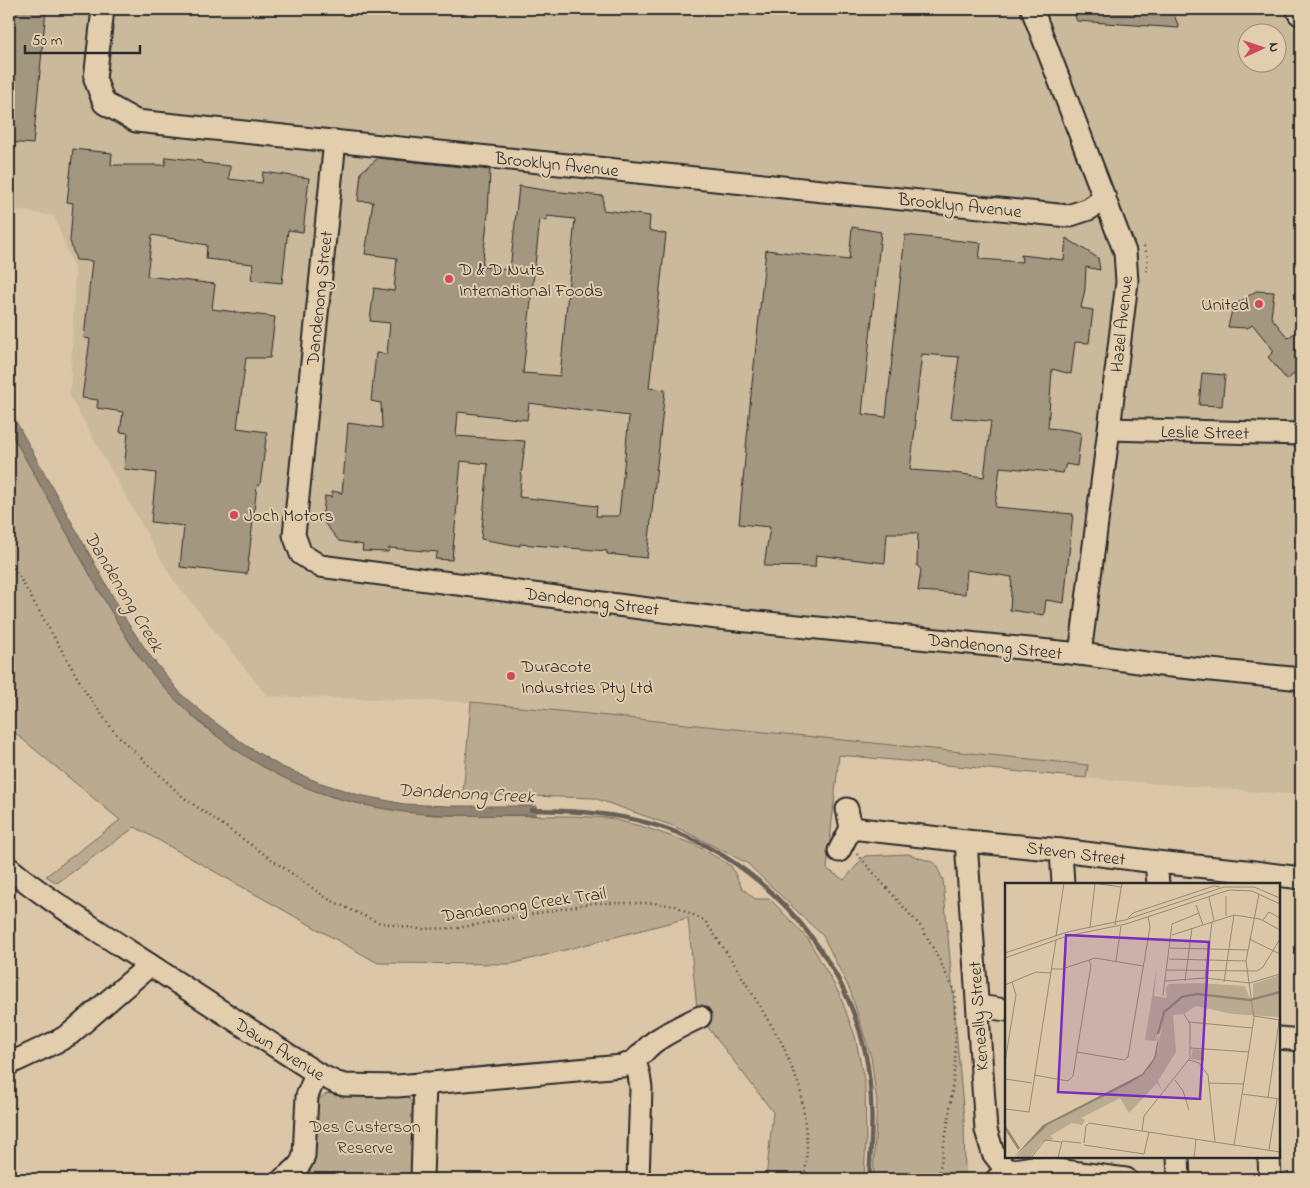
<svg xmlns="http://www.w3.org/2000/svg" width="1310" height="1188" font-family="'Indie Flower',sans-serif">
  <style>
    .built { fill: #cab99b; fill-rule: evenodd }
    .green { fill: #baaa90; stroke: #726a5e }
    .water { fill: #918472; stroke: #686056 }
    .lines { fill: none; stroke-linecap: round; stroke-linejoin: round }
    .stream { stroke: #686056; stroke-width: 4.5 }
    .building { fill: #a49780; stroke: #2b2b2b; fill-rule: evenodd }
    .minor-casing { stroke: #2b2b2b; stroke-width: 25 }
    .major-casing { stroke: #2b2b2b; stroke-width: 30 }
    .path { stroke: #2b2b2b; stroke-width: 2.5; stroke-dasharray: 1 4; stroke-linecap: butt }
    .minor { stroke: #e2cdac; stroke-width: 21 }
    .major { stroke: #e2cdac; stroke-width: 26 }
    .poi-dot { fill: #d1495b; stroke: #e2cdac; stroke-width: 2 }
    .labels { text-anchor: middle; stroke-width: 4; stroke-linejoin: round; paint-order: stroke }
    .street-label { font-size: 18px; fill: #2b2b2b; stroke: #e2cdac }
    .poi-label { font-size: 18px; fill: #2b2b2b; stroke: #e2cdac; text-anchor: start }
    .park-label { font-size: 18px; fill: #403e3a; stroke: #e2cdac }
    .water-label { font-size: 19px; font-style: italic; fill: #44413d; stroke: #e2cdac }
    .inset-river { fill: none; stroke: #918472; stroke-width: 2.5 }
    .inset-road { fill: none; stroke: #958975; stroke-width: 1 }
    .view { fill: #7b2cbf; fill-opacity: 0.15; stroke: #7b2cbf; stroke-width: 2.5 }
    .inset-edge { fill: none; stroke: #2b2b2b; stroke-width: 2.5 }
  </style>
  <rect width="100%" height="100%" fill="#dbc7a7"/>
  <filter id="ink" filterUnits="userSpaceOnUse"><feTurbulence type="fractalNoise" baseFrequency=".02" numOctaves="2"/><feDisplacementMap in="SourceGraphic" scale="10" xChannelSelector="R" yChannelSelector="G"/><feConvolveMatrix kernelMatrix="1 2 1 2 8 2 1 2 1" color-interpolation-filters="sRGB"/></filter>
  <g filter="url(#ink)">
    <!-- built -->
    <path class="built" d="M9,9H1285L1301,47V795L1086,778L1087,765L471,702L267,696L171,577L70,397L75,271L54,216L9,209ZM1248,32H1278V62H1248Z"/>
    <!-- green -->
    <g class="green">
      <polygon points="9,429 104,599 134,650 155,677 179,703 202,725 232,747 262,766 301,785 332,797 369,806 433,815 572,816 609,818 644,827 694,844 731,866 742,888 755,899 770,899 808,939 839,993 855,1036 865,1085 866,1139 864,1179 766,1179 773,1112 700,1017 697,1009 688,918 511,964 378,963 135,827 57,883 46,876 120,820 9,728"/>
      <polygon points="471,702 1088,765 1086,778 839,755 827,869 844,880 865,856 908,854 935,863 943,880 964,1119 965,1179 873,1179 877,1103 871,1057 850,990 823,936 747,863 676,827 594,798 463,794"/>
      <path d="M337,1092L403,1094L408,1097L415,1106L414,1179H309L305,1172L316,1103C322,1095 327,1093 337,1092Z"/>
    </g>
    <!-- water -->
    <path class="water" d="M9,409L127,622L151,657L182,695L213,721L247,746L280,766L318,782L359,795L404,804L447,806H536V815C492,815 447,817 404,812C369,807 334,799 302,786C247,763 192,722 154,676C127,642 106,603 84,564C59,519 34,474 9,429Z"/>
    <g class="lines">
      <!-- stream -->
      <path class="stream" d="M531,810C571,811 609,812 648,823C753,851 841,945 865,1051C874,1093 872,1136 869,1179"/>
    </g>
    <!-- building -->
    <g class="building">
      <polygon points="9,9 46,9 33,144 9,142"/>
      <polygon points="1072,9 1172,9 1179,28 1077,21"/>
      <polygon points="73,149 112,153 111,165 165,165 166,157 202,161 202,163 230,166 229,179 262,183 263,172 309,178 303,232 288,230 282,283 251,280 253,264 206,259 207,245 152,235 147,276 215,284 212,309 275,317 270,358 246,358 237,428 267,432 260,485 257,485 247,574 180,567 184,526 151,522 156,473 124,469 128,433 120,432 123,412 97,408 98,400 82,398 90,339 84,338 92,261 76,260 70,241 73,203 67,202"/>
      <path d="M378,158L490,170L488,214L482,267L510,270L519,186L550,191L603,196V210L650,216L649,230L666,234L649,388L665,390L647,558L607,554V551L520,544V546L481,539L488,464L461,461L452,560L435,559L438,552L389,548L388,552L362,551L363,545L339,541L322,520L325,496L332,497V491L342,493L348,423L382,428L381,403L371,401L376,353L387,354L390,323L370,321L374,288L394,291L397,258L365,254L373,202L358,201L361,172ZM547,216L575,219L560,376L523,373L540,219L547,221ZM529,403L629,416L619,516H596L597,506L519,497L525,441L456,436L458,412L527,420Z"/>
      <path d="M852,227L881,232L862,414L886,417L905,235L981,243L979,259L1022,262L1021,255L1064,260L1066,238L1098,258L1100,270L1086,267L1085,289L1081,308L1093,310L1089,343L1075,342L1071,374L1052,369L1048,428L1069,430L1081,433L1077,466L1066,464L1063,473L1000,467L995,507L1073,514L1064,603L1046,600L1044,615L1010,610L1012,577L967,570L965,594L918,591L921,570L917,565L918,533H887L885,563L816,555L815,567L764,566L770,527L739,524L751,394L766,250L849,260ZM922,354L959,357L951,418L991,421L984,477L954,473L910,470L916,421H914Z"/>
      <polygon points="1256,291 1274,292 1271,317 1288,338 1301,328 1301,368 1287,380 1268,357 1274,351 1253,325 1247,328 1228,327 1233,306"/>
      <polygon points="1202,373 1225,375 1222,406 1199,405"/>
    </g>
    <g class="lines">
      <!-- minor casing -->
      <g class="minor-casing">
        <g id="minor">
          <polyline points="103,9 95,79 104,103 136,121 1068,216 1089,209 1105,198"/>
          <polyline points="1032,9 1125,252 1127,282 1109,429 1080,654"/>
          <polyline points="335,141 294,535 301,554 320,566 717,618 1080,654 1161,665 1301,679"/>
          <polyline points="1109,429 1301,434"/>
          <polyline points="851,828 966,841 1061,850 1156,862 1246,871 1301,878"/>
          <polyline points="966,841 986,1130 993,1153 1007,1171"/>
          <polyline points="1061,850 1063,884"/>
          <polyline points="839,851 851,828 847,809"/>
          <polyline points="1156,862 1158,884"/>
          <path d="M9,868C45,898 85,922 124,948C189,990 254,1032 318,1074L337,1083L345,1085L397,1086L622,1066C639,1062 644,1048 657,1040C671,1031 685,1024 700,1017"/>
          <polyline points="978,1006 1006,1010"/>
          <polyline points="1279,1038 1301,1040"/>
          <polyline points="635,1061 639,1075 641,1088 638,1179"/>
          <polyline points="9,1064 60,1040 70,1034 150,965"/>
          <polyline points="1178,1157 1179,1179"/>
          <polyline points="1269,1157 1270,1179"/>
          <path d="M283,1179C292,1172 301,1167 304,1155L307,1096L312,1084L318,1074"/>
          <polyline points="422,1179 425,1083"/>
          <polyline points="997,1179 1007,1171 1033,1167 1126,1179"/>
        </g>
      </g>
      <!-- major casing -->
      <g class="major-casing">
        <polyline id="major" points="1300,9 1301,12"/>
      </g>
      <!-- path -->
      <g class="path">
        <polyline points="1144,246 1148,257 1146,274"/>
        <polyline points="9,559 87,694 115,733 183,797 328,899 377,922 419,929 458,928 593,903 653,903 676,906 705,921 735,965 782,1043 800,1088 804,1113 807,1145 805,1179"/>
        <polyline points="857,854 922,928 941,963 955,993 955,1063 949,1117 938,1179"/>
      </g>
      <!-- minor -->
      <use href="#minor" class="minor"/>
      <!-- major -->
      <use href="#major" class="major"/>
    </g>
  </g>
  <!-- markers -->
  <g class="poi-dot">
    <circle cx="449" cy="279" r="5"/>
    <circle cx="1259" cy="304" r="5"/>
    <circle cx="234" cy="515" r="5"/>
    <circle cx="511" cy="676" r="5"/>
  </g>
  <g class="labels">
    <!-- street labels -->
    <g class="street-label">
      <text transform="translate(557 164) rotate(6)" y="6">Brooklyn Avenue</text>
      <text transform="translate(960 205) rotate(6)" y="6">Brooklyn Avenue</text>
      <text transform="translate(319 298) rotate(-84)" y="6">Dandenong Street</text>
      <text transform="translate(1121 324) rotate(-84)" y="6">Hazel Avenue</text>
      <text transform="translate(1205 432) rotate(1)" y="6">Leslie Street</text>
      <text transform="translate(592 601) rotate(7)" y="6">Dandenong Street</text>
      <text transform="translate(995 646) rotate(6)" y="6">Dandenong Street</text>
      <text transform="translate(1076 853) rotate(7)" y="6">Steven Street</text>
      <text transform="translate(524 904) rotate(-8)" y="6">Dandenong Creek Trail</text>
      <text transform="translate(978 1016) rotate(-94)" y="6">Keneally Street</text>
      <text transform="translate(280 1049) rotate(32)" y="6">Dawn Avenue</text>
    </g>
    <!-- poi labels -->
    <g class="poi-label">
      <text x="459" y="275">D &amp; D Nuts<tspan x="459" dy="21">International Foods</tspan></text>
      <text x="1249" y="310" text-anchor="end">United</text>
      <text x="244" y="521">Joch Motors</text>
      <text x="521" y="672">Duracote<tspan x="521" dy="21">Industries Pty Ltd</tspan></text>
    </g>
    <!-- park labels -->
    <g class="park-label">
      <text x="365" y="1132">Des Custerson<tspan x="365" dy="21">Reserve</tspan></text>
    </g>
    <!-- water labels -->
    <g class="water-label">
      <text transform="translate(125 591) rotate(59)" y="7">Dandenong Creek</text>
      <text transform="translate(466 792) rotate(3)" y="7">Dandenong Creek</text>
    </g>
  </g>
  <!-- overview -->
  <g transform="translate(1005 883)">
    <rect width="275" height="275" fill="#dbc7a7"/>
    <path d="M152,83L149,113L162,115L161,105L164,101L193,100L240,103L245,116L191,111L177,113L161,125L156,133L151,158L140,157ZM275,92V108L248,116V101ZM275,110L274,134L227,131L191,123L179,131L168,132L171,169L153,198L158,209L152,200L124,230L115,215L76,235L80,237L77,242L67,240L45,253L49,256L37,259L25,275H10L35,247L141,189L152,170L159,131L171,118L189,112L245,117ZM188,166L199,167V178L186,176Z" fill="#baaa90"/>
    <path d="M154,150L153,162L151,174L146,182L138,192L125,200L43,242L8,275L38,242L137,191L149,175Z" fill="#918472"/>
    <path class="inset-river" d="M153,151L159,129L177,114L192,111L245,117L275,109M0,244L14,266"/>
    <path class="inset-road" d="M88,0L116,4M204,14L209,38M191,22L198,42M221,33V13M123,35L128,30L209,3L215,4M258,37L264,29L275,35M110,42L117,0M85,44L90,1M167,52L229,32L255,36L275,47M51,53L59,0M244,56L275,71M165,65L243,67M0,70L62,49L120,37L219,4H249L275,15M0,75L62,53L121,41L224,7L247,8L275,21M164,76L241,78M111,78L116,43M47,86H57L90,75L138,83M162,87L252,88L258,84L275,56M200,95L207,39M160,98L200,95L245,100L275,91M180,98L187,45M219,99L229,32M0,102L31,89L46,90M158,112L167,41L194,30M249,133L275,137M184,139L247,145M186,165L244,169M72,169L119,177L123,174L145,44L143,34M184,177L194,180L203,192L210,259M0,179L11,112L7,99M29,192L63,198L68,193L86,82L84,77M0,196L27,200M170,197L178,208L184,227M204,200L239,201M237,211L275,216M263,215L275,132M0,226L24,229L51,57M137,248L139,233L185,175V141L179,131M79,260L81,243L84,240L275,269M79,262L139,271L144,249M229,262L249,135L241,78L254,11M264,267L272,216M26,275L40,257L56,259M53,275L57,258L76,260M189,275L191,256"/>
    <path class="view" d="M61,52L204,59L195,216L53,209Z"/>
    <rect width="275" height="275" class="inset-edge"/>
  </g>
  <!-- margin -->
  <rect width="1310" height="1188" fill="none" stroke="#e2cdac" stroke-width="30"/>
  <rect x="15" y="15" width="1280" height="1158" fill="none" stroke="#2b2b2b" stroke-width="2" filter="url(#ink)"/>
  <!-- north arrow -->
  <g transform="translate(1262 48) rotate(87)"><circle r="24" fill="#e2cdac" stroke="#998c78"/>
  <path d="M0-4L9 19L0 12L-9 19Z" fill="#d1495b"/>
  <text y="-8" font-size="14" font-weight="bold" text-anchor="middle" fill="#2b2b2b">N</text>
  </g>
  <!-- scale -->
  <path d="M25 45v8h115v-8" fill="none" stroke="#2b2b2b" stroke-width="2.5"/>
  <text x="32" y="45" font-size="15" fill="#2b2b2b" stroke="#e2cdac" stroke-width="4" paint-order="stroke">50 m</text>
</svg>
